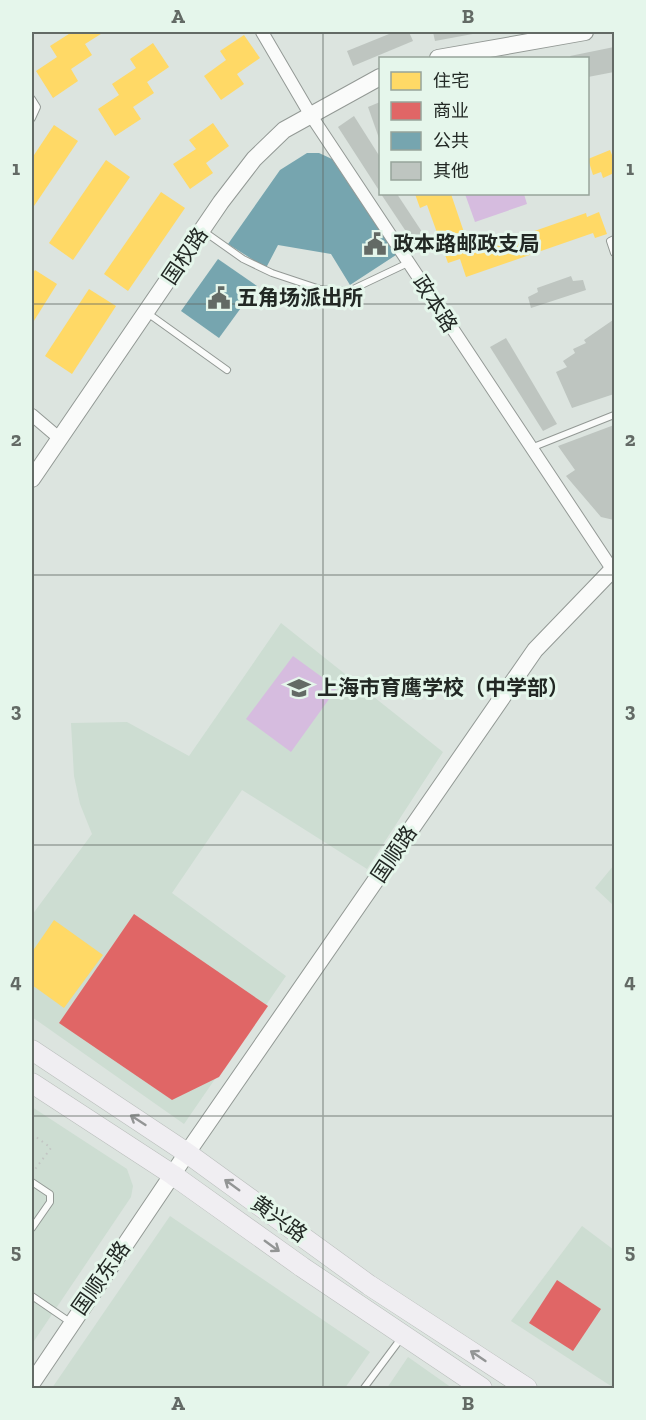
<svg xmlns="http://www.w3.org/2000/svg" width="646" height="1420" font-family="'Zilla Slab','Noto Sans SC',serif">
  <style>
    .built { fill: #cdddd2 }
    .green { fill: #d6bcdf }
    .homes { fill: #ffd966 }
    .shops { fill: #e06666 }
    .public { fill: #76a5af }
    .building { fill: #bec5c0 }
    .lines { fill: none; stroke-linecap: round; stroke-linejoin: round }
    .lane-casing { stroke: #939995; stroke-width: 8 }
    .street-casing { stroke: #939995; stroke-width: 14 }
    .secondary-casing { stroke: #939995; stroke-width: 18 }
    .primary-casing { stroke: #babebc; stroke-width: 21 }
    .path { stroke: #c2c4c2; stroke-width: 2; stroke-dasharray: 1.5 4.5; stroke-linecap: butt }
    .lane { stroke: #fafbfa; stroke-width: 6 }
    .street { stroke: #fafbfa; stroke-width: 12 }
    .secondary { stroke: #fafbfa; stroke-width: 16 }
    .primary { stroke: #f0eef2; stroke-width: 20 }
    .oneway { stroke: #939595 }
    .grid { fill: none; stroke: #636a65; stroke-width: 1.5; stroke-opacity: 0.55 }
    .labels { text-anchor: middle; stroke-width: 6; stroke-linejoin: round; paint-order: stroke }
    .poi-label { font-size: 21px; font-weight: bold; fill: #222824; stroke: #e5f6eb; text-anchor: start }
    .street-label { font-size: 21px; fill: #222824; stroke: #e5f6eb }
    .neatline { fill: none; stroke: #636a65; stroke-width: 2 }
    .grid-label { font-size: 20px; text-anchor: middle; font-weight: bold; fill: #636a65 }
  </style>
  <rect width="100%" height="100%" fill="#dce4df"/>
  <!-- built -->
  <g class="built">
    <polygon points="281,623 443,752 367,869 242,790 172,893 286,976 184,1124 32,1017 32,915 92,834 80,804 74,776 71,723 127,722 189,756"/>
    <polygon points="614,865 614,906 595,888"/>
    <polygon points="32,1107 127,1169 133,1186 131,1197 32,1344"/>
    <polygon points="170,1216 370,1352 345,1388 52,1388"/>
    <polygon points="582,1226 614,1250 614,1388 511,1321"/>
    <polygon points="408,1357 452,1388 387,1388"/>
  </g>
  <!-- green -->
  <g class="green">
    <polygon points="465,194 524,194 527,204 475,222"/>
    <polygon points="293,656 337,688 291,752 246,719"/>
  </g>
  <!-- homes -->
  <g class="homes">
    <polygon points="72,32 104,32 85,44 92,55 71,69 78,81 53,98 36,71 57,57 50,46"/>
    <polygon points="244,35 260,58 237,74 244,84 221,100 204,76 226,60 220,51"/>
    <polygon points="153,43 169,67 147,82 154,93 133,107 141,119 115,136 98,109 119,95 112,84 136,68 130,59"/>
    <polygon points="213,123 229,146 206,163 213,173 190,189 173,164 196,149 189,140"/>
    <polygon points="54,125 78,141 32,209 32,158"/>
    <polygon points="610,150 612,155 614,154 614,173 603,178 601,172 593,175 588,159"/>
    <polygon points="106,160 130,177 73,260 49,243"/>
    <polygon points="161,192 185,208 128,291 104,274"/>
    <polygon points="415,194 451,194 471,253 586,213 587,217 599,212 607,234 595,238 593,233 466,277 460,259 448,263 427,205 420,208"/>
    <polygon points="35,270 57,284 32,324 32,275"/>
    <polygon points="89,289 116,306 72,374 45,356"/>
    <polygon points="54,920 103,955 64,1008 32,985 32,952"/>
  </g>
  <!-- shops -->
  <g class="shops">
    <polygon points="134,914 268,1006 219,1077 172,1100 59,1023"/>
    <polygon points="557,1280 601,1309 573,1351 529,1323"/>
  </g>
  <!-- public -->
  <g class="public">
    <polygon points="307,153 319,153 332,159 396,255 350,285 331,254 278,245 266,268 228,244 280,170"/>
    <polygon points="218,259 257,286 219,338 181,311"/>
  </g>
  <!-- building -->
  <g class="building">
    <polygon points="394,32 409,32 413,41 353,66 347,51"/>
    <polygon points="433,32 478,32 478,33 435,41"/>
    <polygon points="614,47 614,72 588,77 588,58 571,58 570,56"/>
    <polygon points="380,102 380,141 368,107"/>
    <polygon points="354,116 380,157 380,192 338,127"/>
    <polygon points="381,194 397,194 430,244 419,251"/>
    <polygon points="571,276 573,281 583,280 586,290 531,308 528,297 538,292 537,288"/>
    <polygon points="613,320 614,394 572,408 556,372 567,367 563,361 575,353 573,349 586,343 584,340"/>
    <polygon points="506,338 557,424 543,431 490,347"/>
    <polygon points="614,425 614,520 601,517 566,476 575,470 558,446"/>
  </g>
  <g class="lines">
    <!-- lane casing -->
    <g class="lane-casing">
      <g id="lane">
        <polyline points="32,99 37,107 32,118"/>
        <polyline points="202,230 243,259 272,273 320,289 349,291 408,263"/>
        <polyline points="614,239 610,241 614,253"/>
        <polyline points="146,312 227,370"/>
        <polyline points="531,448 614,415"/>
        <polyline points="32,1182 50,1194 50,1202 32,1228"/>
        <polyline points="32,1296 70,1322"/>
        <polyline points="364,1388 402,1337"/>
      </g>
    </g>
    <!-- street casing -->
    <g class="street-casing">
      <g id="street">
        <polyline points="262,32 310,114 614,572"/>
        <polyline points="32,415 59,438"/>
      </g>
    </g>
    <!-- secondary casing -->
    <g class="secondary-casing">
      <g id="secondary">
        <polyline points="438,58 585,32"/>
        <polyline points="32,479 221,202 254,159 284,130 380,77"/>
        <polyline points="32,1383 187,1153 535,650 614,568"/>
      </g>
    </g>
    <!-- primary casing -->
    <g class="primary-casing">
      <g id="primary">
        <polyline points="32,1050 187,1153 369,1285 527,1388"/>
        <polyline points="32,1083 173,1175 302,1267 482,1388"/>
      </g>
    </g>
    <!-- path -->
    <polyline class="path" points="32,1134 51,1148 33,1172"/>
    <!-- lane -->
    <use href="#lane" class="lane"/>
    <!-- street -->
    <use href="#street" class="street"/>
    <!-- secondary -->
    <use href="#secondary" class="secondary"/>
    <!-- primary -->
    <use href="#primary" class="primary"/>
  </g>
  <!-- one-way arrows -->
  <defs><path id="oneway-shaft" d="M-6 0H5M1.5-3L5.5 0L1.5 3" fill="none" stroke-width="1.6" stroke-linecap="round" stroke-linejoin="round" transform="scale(1.5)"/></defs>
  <g class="oneway">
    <use href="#oneway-shaft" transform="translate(138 1120) rotate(-147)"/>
    <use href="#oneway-shaft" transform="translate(232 1185) rotate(-144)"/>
    <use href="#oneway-shaft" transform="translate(272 1246) rotate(36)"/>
    <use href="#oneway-shaft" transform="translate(478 1356) rotate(-146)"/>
  </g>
  <!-- grid -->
  <path class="grid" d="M323,32V1388M32,304H614M32,575H614M32,845H614M32,1116H614"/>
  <!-- icons -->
  <defs>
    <g id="civic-bare" transform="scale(1.8)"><path d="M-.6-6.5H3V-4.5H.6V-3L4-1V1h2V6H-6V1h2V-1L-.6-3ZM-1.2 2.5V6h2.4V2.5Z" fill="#636a65" stroke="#e5f6eb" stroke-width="2.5" paint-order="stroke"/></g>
    <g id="school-bare" transform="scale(1.8)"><path d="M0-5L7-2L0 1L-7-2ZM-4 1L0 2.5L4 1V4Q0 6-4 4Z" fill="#636a65" stroke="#e5f6eb" stroke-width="2.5" paint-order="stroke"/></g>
  </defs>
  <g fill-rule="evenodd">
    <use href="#civic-bare" x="375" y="244"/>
    <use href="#civic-bare" x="219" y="298"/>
    <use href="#school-bare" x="299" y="688"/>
  </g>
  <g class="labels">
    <!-- poi labels -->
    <g class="poi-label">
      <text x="393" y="251">政本路邮政支局</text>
      <text x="237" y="305">五角场派出所</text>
      <text x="317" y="695">上海市育鹰学校（中学部）</text>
    </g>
    <!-- street labels -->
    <g class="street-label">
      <text transform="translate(185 256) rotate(-56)" y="7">国权路</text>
      <text transform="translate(435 304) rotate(57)" y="7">政本路</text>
      <text transform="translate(394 854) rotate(-56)" y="7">国顺路</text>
      <text transform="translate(279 1219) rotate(36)" y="7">黄兴路</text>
      <text transform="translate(101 1278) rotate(-55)" y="7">国顺东路</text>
    </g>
  </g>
  <!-- border -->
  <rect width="646" height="1420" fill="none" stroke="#e5f6eb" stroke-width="66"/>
  <!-- legend -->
  <rect x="379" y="57" width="210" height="138" fill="#e5f6eb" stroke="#97a49b" stroke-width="1.5"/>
  <rect x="391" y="72" width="30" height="18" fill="#ffd966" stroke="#97a49b" stroke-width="1.5"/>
  <text x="433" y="87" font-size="18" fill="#222824">住宅</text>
  <rect x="391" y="102" width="30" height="18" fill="#e06666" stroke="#97a49b" stroke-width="1.5"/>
  <text x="433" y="117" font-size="18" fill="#222824">商业</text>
  <rect x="391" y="132" width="30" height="18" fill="#76a5af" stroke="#97a49b" stroke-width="1.5"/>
  <text x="433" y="147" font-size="18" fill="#222824">公共</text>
  <rect x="391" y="162" width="30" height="18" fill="#bec5c0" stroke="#97a49b" stroke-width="1.5"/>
  <text x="433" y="177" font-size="18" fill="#222824">其他</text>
  <rect x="33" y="33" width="580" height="1354" class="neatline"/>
  <g class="grid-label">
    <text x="178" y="23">A</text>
    <text x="468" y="23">B</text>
    <text x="16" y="175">1</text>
    <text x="630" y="175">1</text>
    <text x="16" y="446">2</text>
    <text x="630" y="446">2</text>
    <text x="16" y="717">3</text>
    <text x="630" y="717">3</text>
    <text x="16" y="988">4</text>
    <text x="630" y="988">4</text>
    <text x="16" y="1258">5</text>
    <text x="630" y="1258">5</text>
    <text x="178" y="1410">A</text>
    <text x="468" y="1410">B</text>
  </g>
</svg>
